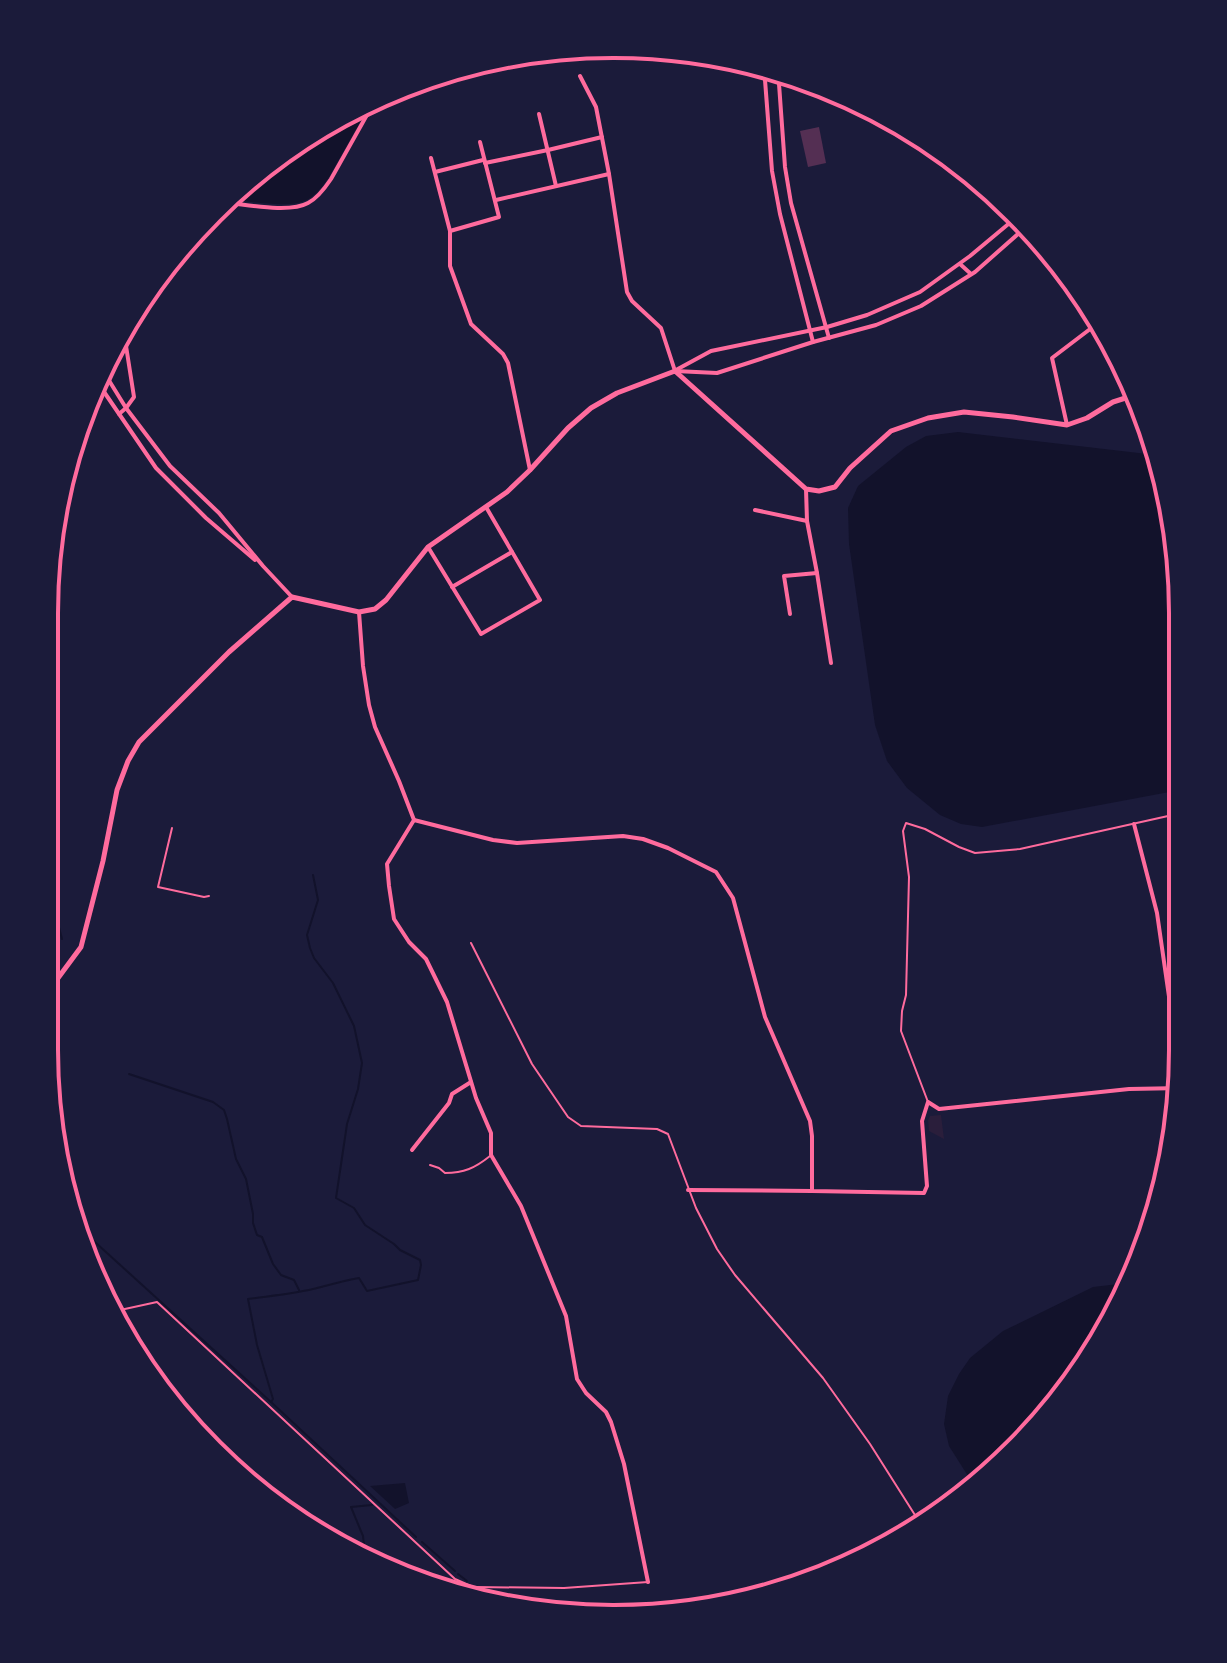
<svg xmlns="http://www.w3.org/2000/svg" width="1227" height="1663" font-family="'Roboto Condensed',sans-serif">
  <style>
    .green { fill: #2a1e3b }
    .water { fill: #12122b }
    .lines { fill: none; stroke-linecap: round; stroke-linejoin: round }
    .stream { stroke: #12122b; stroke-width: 2 }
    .building { fill: #542f53 }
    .service { stroke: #ff6b9d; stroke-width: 2 }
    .minor { stroke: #ff6b9d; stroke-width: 4 }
    .tertiary { stroke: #ff6b9d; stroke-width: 5 }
    .rim { fill: none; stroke: #ff6b9d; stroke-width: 4 }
  </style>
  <rect width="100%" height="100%" fill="#1b1b3a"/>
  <!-- green -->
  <polygon class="green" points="941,1115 944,1139 929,1131 928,1120 930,1116"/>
  <!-- water -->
  <g class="water">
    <path d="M373,99L329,177C323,186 316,195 307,200C289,209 251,201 231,200L267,161L362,103Z"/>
    <polygon points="958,432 1156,455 1178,539 1180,790 982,827 961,824 940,815 907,788 887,761 875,725 849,544 848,508 858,486 906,447 926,436"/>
    <polygon points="1127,1283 1130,1283 1107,1334 1042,1425 975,1487 949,1446 944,1424 948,1396 959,1374 970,1358 1003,1331 1093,1287"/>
    <polygon points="405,1483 409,1503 395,1509 370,1486"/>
  </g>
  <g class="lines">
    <!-- stream -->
    <g class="stream">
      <polyline points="44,869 62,939"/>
      <polyline points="129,1074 213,1102 224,1110 227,1119 236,1159 246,1179 253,1214 253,1223 257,1235 262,1237 273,1264 281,1275 294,1280 299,1290"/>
      <path d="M74,1223L271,1402L273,1399L257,1345L248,1299C269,1296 292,1294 313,1289C329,1285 343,1281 359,1278L367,1291L418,1280L421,1265L420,1260L400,1250L394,1244L365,1225L354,1208L336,1198L347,1124L358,1089L362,1063L354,1026L333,983L314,958L310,948L307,935L318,900L313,875"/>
      <polyline points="271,1402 416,1537"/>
      <polyline points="422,1542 455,1571"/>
      <polyline points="366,1562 363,1536 351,1507 372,1505"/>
      <polyline points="458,1574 467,1581"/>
      <polyline points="480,1594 486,1603"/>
    </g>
  </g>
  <!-- building -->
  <polygon class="building" points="819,127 826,163 808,167 800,131"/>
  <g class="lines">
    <!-- service -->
    <g class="service">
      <polyline points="172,828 158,887 204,897 209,896"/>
      <polyline points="471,943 532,1064 568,1117 581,1126 657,1129 668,1134 696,1208 717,1249 735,1275 823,1378 870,1444 920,1523"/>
      <polyline points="928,1102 901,1031 902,1011 906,995 909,877 903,831 906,823 925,829 959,847 975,853 1020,849 1177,814 1180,816"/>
      <path d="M430,1165L439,1168L445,1173C464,1173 475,1168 490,1156"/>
      <polyline points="111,1312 157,1302 455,1579 473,1587 483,1602"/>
      <polyline points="434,1585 469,1587"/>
      <polyline points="475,1587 564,1588 648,1582"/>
    </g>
    <!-- minor -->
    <g class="minor">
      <polyline points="764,67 772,171 780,214 813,342"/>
      <polyline points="778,70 785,167 791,203 829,338"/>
      <polyline points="580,76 596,107 609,174 627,292 632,301 661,328 675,371"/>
      <polyline points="539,114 556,186"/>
      <polyline points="431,158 450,231 450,266 471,324 503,354 508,363 530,470"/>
      <polyline points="485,163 548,150 602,137"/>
      <polyline points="435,172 483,160"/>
      <polyline points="496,200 609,174"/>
      <path d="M229,203C249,205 290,213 308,203C318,198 325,188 331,179L377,97"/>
      <polyline points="450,231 499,217 480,142"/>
      <polyline points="960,264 971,274"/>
      <polyline points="676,370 711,351 827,327 867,315 920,292 970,256 1018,216"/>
      <polyline points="675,371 717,373 813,342 876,325 921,306 975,272 1027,226"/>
      <polyline points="105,374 126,408 170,466 219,513 263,566 292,597"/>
      <polyline points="100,386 156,468 206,518 255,560"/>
      <polyline points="119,414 126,408 134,397 124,333"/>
      <polyline points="1067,425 1052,358 1098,323"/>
      <polyline points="806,489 807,521 817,573 831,663"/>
      <polyline points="755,510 807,521"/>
      <polyline points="428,547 481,634 540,600 486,507"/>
      <polyline points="452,587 512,552"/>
      <polyline points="359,612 363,666 369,705 375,727 399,781 414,820 387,864 389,886 394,919 409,942 426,959 447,1002 476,1098 491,1133 491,1155 521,1206 566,1316 577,1379 586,1393 606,1412 611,1422 624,1464 648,1582"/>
      <polyline points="790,614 784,576 817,573"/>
      <polyline points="414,820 493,840 517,843 623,836 643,839 668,848 716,872 733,898 765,1017 810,1121 812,1136 812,1191 924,1193 927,1186 922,1121 928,1102 939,1109 1129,1089 1182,1088"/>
      <polyline points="1134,824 1157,913 1182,1087"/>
      <polyline points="412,1150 449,1103 452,1094 471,1082"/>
      <polyline points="688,1190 812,1191"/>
    </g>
    <!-- tertiary -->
    <polyline class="tertiary" points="44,997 81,947 103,861 117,790 128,761 139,742 229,652 292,597 359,612 375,609 386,600 428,547 507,492 530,470 568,428 591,408 617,393 675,371 806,489 819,491 835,487 850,468 891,431 928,418 964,412 1013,417 1067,425 1087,418 1113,402 1138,394"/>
  </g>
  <!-- crop -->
  <path d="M0 0H1227V1663H0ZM613 58H614A555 555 0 0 1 1169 613V1050A555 555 0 0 1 614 1605H613A555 555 0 0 1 58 1050V613A555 555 0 0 1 613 58Z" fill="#1b1b3a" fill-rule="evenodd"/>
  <path class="rim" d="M613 58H614A555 555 0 0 1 1169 613V1050A555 555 0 0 1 614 1605H613A555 555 0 0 1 58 1050V613A555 555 0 0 1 613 58Z"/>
</svg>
